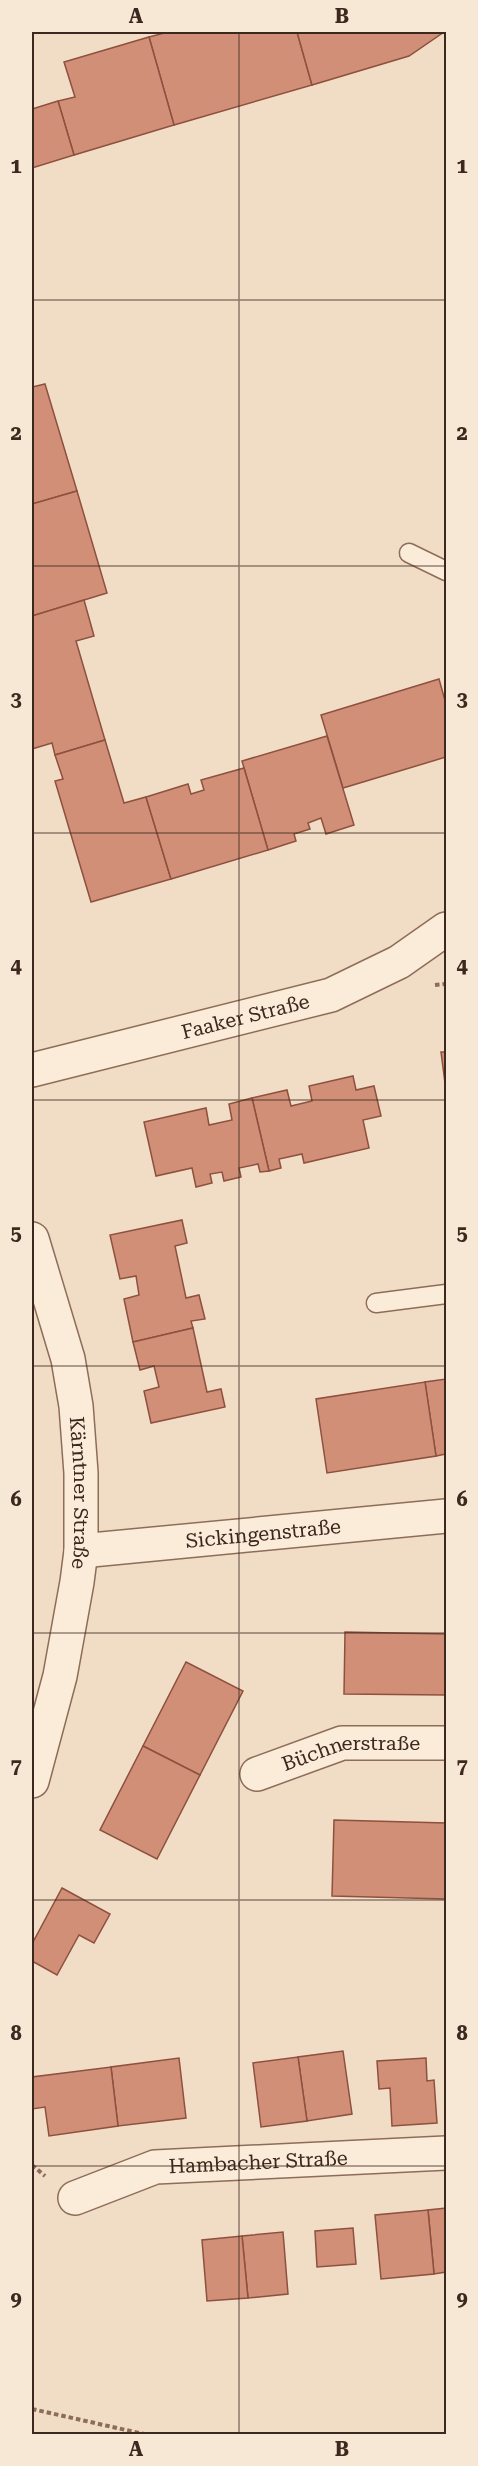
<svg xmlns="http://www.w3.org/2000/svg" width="478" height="2466" font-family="'Roboto Serif',serif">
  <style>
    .building { fill: #d18f78; stroke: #8d513e; stroke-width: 1.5 }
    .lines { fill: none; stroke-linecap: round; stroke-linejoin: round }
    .service-casing { stroke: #8d6d59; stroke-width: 21 }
    .minor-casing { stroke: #8d6d59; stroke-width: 36 }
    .path { stroke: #8d6d59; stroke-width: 4; stroke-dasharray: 4.5 3; stroke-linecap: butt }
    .service { stroke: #fbebd9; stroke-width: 18 }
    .minor { stroke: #fbebd9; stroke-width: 33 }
    .grid { fill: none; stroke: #3c281e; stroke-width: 1.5; stroke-opacity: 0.55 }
    .labels { text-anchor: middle; stroke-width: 4.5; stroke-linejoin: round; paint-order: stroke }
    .street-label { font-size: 20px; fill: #3c281e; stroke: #f7e8d5 }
    .neatline { fill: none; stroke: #3c281e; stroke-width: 2 }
    .grid-label { font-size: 20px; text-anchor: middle; font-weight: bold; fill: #3c281e }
  </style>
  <rect width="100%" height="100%" fill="#f1dcc5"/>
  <!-- building -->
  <g class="building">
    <polygon points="168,32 297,32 312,85 174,125 149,37"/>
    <polygon points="297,32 444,32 409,56 312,85"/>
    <polygon points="149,37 174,125 74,155 58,101 75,97 64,62"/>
    <polygon points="58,101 74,155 32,168 32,109"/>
    <polygon points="45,384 77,491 32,504 32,387"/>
    <polygon points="77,491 107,593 32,616 32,504"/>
    <polygon points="84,600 94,636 76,641 105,740 55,755 52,743 32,749 32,616"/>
    <polygon points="439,679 446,704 446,757 343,788 321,715"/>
    <polygon points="327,736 354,825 326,834 321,818 308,823 310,829 294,834 296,841 268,850 242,761"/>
    <polygon points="105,740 124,803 146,797 171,879 91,902 55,781 63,779 55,755"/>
    <polygon points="244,768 268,850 171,879 146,797 188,784 191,794 204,790 201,780"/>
    <polygon points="441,1052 446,1052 446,1091"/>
    <polygon points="353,1076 356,1090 374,1086 381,1116 363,1120 369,1148 304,1163 302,1154 279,1159 281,1168 269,1171 252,1098 287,1090 291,1106 312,1101 309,1086"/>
    <polygon points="252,1098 269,1171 260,1172 258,1164 239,1168 241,1177 224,1181 222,1172 210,1174 212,1183 196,1187 192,1168 156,1176 144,1122 206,1108 209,1125 232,1120 229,1104"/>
    <polygon points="182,1220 187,1243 175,1246 186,1298 199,1295 205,1319 191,1321 193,1328 133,1342 124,1299 139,1295 136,1276 120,1279 110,1235"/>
    <polygon points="193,1328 207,1392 221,1389 225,1407 151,1423 144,1391 159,1387 154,1366 140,1370 133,1342"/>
    <polygon points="446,1379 446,1454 436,1456 425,1382"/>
    <polygon points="425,1382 436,1456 327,1473 316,1399"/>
    <polygon points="345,1632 446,1634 446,1695 344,1694"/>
    <polygon points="186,1662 243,1691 200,1775 143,1746"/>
    <polygon points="143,1746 200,1775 157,1859 100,1830"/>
    <polygon points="334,1820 446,1823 446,1899 332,1896"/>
    <polygon points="62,1888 110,1914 94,1943 79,1935 57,1975 32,1961 32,1944"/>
    <polygon points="343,2051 352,2114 307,2121 298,2057"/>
    <polygon points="298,2057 307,2121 261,2127 253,2063"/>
    <polygon points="179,2058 186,2118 118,2126 111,2067"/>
    <polygon points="426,2058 427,2081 434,2080 437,2123 392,2126 390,2088 379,2089 377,2061"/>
    <polygon points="111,2067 118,2126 49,2136 45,2107 32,2109 32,2077"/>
    <polygon points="446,2208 446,2272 434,2274 428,2210"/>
    <polygon points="428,2210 434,2274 381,2279 375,2215"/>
    <polygon points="353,2228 356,2264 317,2267 315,2231"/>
    <polygon points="283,2232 288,2294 248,2298 242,2236"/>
    <polygon points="242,2236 248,2298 207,2301 202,2240"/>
  </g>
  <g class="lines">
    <!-- service casing -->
    <g class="service-casing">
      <g id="service">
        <polyline points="409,553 446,571"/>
        <polyline points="376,1303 446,1294"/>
      </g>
    </g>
    <!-- minor casing -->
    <g class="minor-casing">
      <g id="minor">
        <path id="s1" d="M32,1070L331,995L399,962L446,929"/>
        <path id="s2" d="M32,1239L68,1359L76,1406L81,1473V1551L77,1582L60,1676L32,1781"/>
        <path id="s3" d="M81,1551L446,1516"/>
        <path id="s4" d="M257,1774L342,1743H446"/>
        <path id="s5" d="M75,2198L155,2167L446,2153"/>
      </g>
    </g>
    <!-- path -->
    <g class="path">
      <polyline points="435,985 446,984"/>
      <polyline points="32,2165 45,2176"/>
      <polyline points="32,2409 144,2434"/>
    </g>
    <!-- service -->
    <use href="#service" class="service"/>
    <!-- minor -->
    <use href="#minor" class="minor"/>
  </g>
  <!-- grid -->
  <path class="grid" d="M239,32V2434M32,300H446M32,566H446M32,833H446M32,1100H446M32,1366H446M32,1633H446M32,1900H446M32,2166H446"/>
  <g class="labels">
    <!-- street labels -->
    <g class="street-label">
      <text dy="7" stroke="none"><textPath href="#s1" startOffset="220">Faaker Straße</textPath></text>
      <text dy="7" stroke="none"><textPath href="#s2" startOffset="260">Kärntner Straße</textPath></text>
      <text dy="7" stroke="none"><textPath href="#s3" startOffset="183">Sickingenstraße</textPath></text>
      <text dy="7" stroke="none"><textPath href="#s4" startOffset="98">Büchnerstraße</textPath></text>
      <text dy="7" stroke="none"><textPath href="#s5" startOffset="189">Hambacher Straße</textPath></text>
    </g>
  </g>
  <!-- border -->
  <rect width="478" height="2466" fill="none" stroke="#f7e8d5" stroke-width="66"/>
  <rect x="33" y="33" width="412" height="2400" class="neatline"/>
  <g class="grid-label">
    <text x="136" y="23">A</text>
    <text x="342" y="23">B</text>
    <text x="16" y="173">1</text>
    <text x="462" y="173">1</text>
    <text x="16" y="440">2</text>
    <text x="462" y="440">2</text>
    <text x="16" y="706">3</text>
    <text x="462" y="706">3</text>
    <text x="16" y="973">4</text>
    <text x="462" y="973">4</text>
    <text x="16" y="1240">5</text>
    <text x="462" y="1240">5</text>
    <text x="16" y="1506">6</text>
    <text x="462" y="1506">6</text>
    <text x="16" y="1773">7</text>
    <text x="462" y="1773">7</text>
    <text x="16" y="2040">8</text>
    <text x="462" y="2040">8</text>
    <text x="16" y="2306">9</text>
    <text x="462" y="2306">9</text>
    <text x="136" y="2456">A</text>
    <text x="342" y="2456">B</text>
  </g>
</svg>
